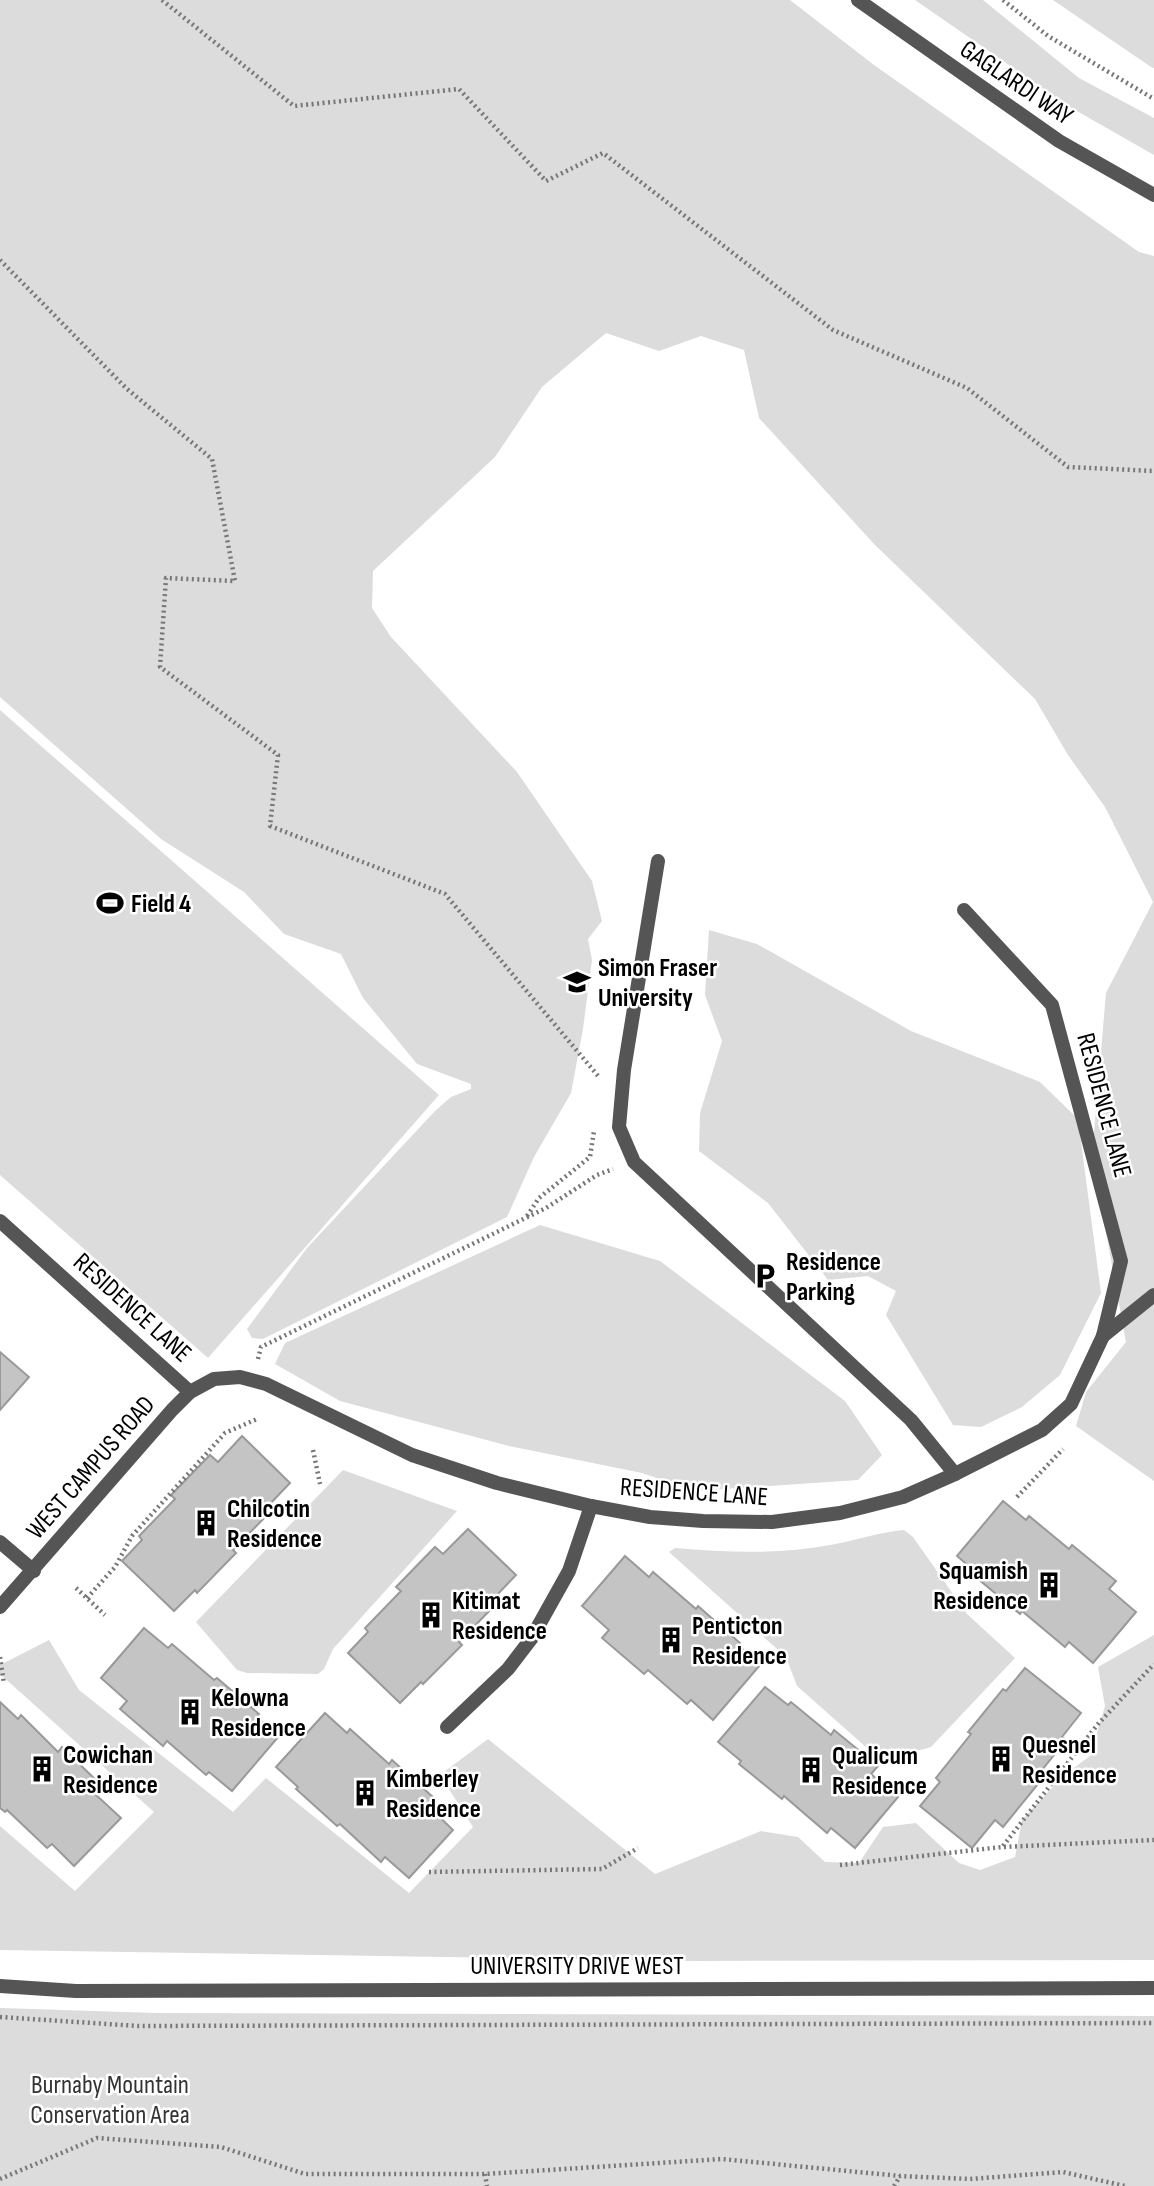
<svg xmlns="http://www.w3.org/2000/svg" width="1154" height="2186" font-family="'Sofia Sans Condensed',sans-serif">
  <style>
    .green { fill: #dcdcdc }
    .building { fill: #c4c4c4; stroke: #999; stroke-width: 2 }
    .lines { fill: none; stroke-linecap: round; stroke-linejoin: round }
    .path { stroke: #777; stroke-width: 4.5; stroke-dasharray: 2 3.5; stroke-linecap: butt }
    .service { stroke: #555; stroke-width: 14 }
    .minor { stroke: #555; stroke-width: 14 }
    .tertiary { stroke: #555; stroke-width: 14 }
    .labels { text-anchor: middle; stroke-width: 5; stroke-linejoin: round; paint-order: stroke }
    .street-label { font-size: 26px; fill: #000; stroke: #fff }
    .poi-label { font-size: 26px; font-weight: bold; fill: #000; stroke: #fff; text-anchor: start }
    .park-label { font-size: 26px; fill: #333; stroke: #fff }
  </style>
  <rect width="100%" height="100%" fill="#fff"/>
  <!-- green -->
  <g class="green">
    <polygon points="0,0 790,0 874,65 1139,252 1154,256 1154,1481 1076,1426 1086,1392 1126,1342 1092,1156 1106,993 1153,902 1105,807 1068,755 1035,699 874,544 759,418 744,350 701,336 659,351 606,333 542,387 495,457 373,571 372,608 391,637 517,772 592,881 602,921 588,939 592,960 583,1029 571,1093 534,1157 507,1217 263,1339 252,1338 247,1329 307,1248 435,1111 451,1097 471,1089 471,1084 417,1064 363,998 341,954 284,934 244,892 161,839 0,697"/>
    <polygon points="915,0 983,0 1079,78 1154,118 1154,155 1068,106"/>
    <polygon points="1053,0 1154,0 1154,68 1151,67"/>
    <polygon points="0,710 439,1095 208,1358 0,1175"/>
    <polygon points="709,930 757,944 911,1031 1040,1082 1078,1119 1101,1293 1060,1375 1022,1407 981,1427 953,1425 886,1315 896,1291 868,1276 828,1280 768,1203 699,1151 700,1113 722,1041 705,995"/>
    <polygon points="540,1225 660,1261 845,1401 882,1455 858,1480 694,1491 642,1473 509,1446 340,1401 275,1364 285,1343"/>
    <polygon points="343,1470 457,1511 333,1649 324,1669 318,1674 247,1673 237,1670 196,1622"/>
    <path d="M904,1530L913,1537L967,1614L1015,1658L931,1747C910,1754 888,1755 867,1748L797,1686L786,1657L669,1552L675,1548C726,1552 779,1555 830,1545C855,1541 879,1532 904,1530Z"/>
    <polygon points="1154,1635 1154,1960 696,1961 0,1950 0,1826 75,1891 154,1812 0,1674 0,1665 49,1640 79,1690 233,1812 266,1778 409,1893 473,1827 440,1775 488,1739 655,1874 761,1831 798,1837 825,1862 859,1863 883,1827 916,1823 959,1863 980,1870 1015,1857 1022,1820 1063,1776 1090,1756 1105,1706 1098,1667"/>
    <polygon points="0,2008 157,2013 1154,2016 1154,2186 0,2186"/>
  </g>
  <!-- building -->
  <g class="building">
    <polygon points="0,1352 29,1377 0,1410"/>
    <polygon points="242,1436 290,1483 268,1506 272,1510 233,1550 236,1553 197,1593 195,1590 174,1611 122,1561 142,1540 139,1536 175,1499 171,1495 210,1455 218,1462"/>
    <polygon points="1003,1501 1026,1520 1029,1516 1069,1549 1072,1545 1116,1581 1109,1589 1136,1612 1093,1663 1069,1642 1065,1647 1022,1611 1020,1614 977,1578 980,1576 957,1556"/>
    <polygon points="468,1529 516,1575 494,1598 498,1602 459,1642 462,1645 423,1684 421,1682 400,1703 348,1653 368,1632 365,1628 401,1591 396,1587 435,1547 443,1554"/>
    <polygon points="625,1556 649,1577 653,1572 696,1609 698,1606 740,1643 738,1645 760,1665 713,1720 691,1700 687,1704 648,1670 644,1674 602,1638 609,1630 582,1606"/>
    <polygon points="144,1628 168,1648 172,1644 214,1680 217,1678 259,1714 256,1717 279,1736 232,1791 209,1772 206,1775 167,1741 163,1746 120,1709 127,1701 101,1678"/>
    <polygon points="1025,1668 1081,1713 1062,1737 1066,1740 1034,1780 1038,1784 1003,1827 995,1820 972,1848 920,1806 940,1782 936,1778 971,1734 968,1732 1003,1689 1006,1691"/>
    <polygon points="765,1687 788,1705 791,1702 831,1735 834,1730 878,1766 871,1774 898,1797 855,1848 831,1828 827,1833 784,1796 782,1799 739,1764 741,1761 718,1742"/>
    <polygon points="0,1702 18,1719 21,1715 58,1752 62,1747 102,1786 95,1794 121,1818 74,1866 52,1844 47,1848 7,1810 5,1812 0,1808"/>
    <polygon points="325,1713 347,1733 350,1729 389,1764 392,1760 434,1798 427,1805 453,1830 409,1878 385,1857 381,1862 340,1824 337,1826 296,1789 298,1787 276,1767"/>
  </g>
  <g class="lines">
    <!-- path -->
    <g class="path">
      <polyline points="162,0 294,106 459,89 546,181 603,153 833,330 967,388 1068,467 1154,471"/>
      <polyline points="1003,0 1048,36 1154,99"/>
      <polyline points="0,260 127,389 212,459 235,581 166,578 160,667 278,755 270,826 445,894 599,1077"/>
      <polyline points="527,1216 539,1198 590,1157 594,1131"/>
      <polyline points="258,1359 261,1347 546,1208 597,1175 613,1169"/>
      <polyline points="313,1450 320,1484"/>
      <polyline points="1017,1497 1063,1449"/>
      <polyline points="76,1588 105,1615"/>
      <polyline points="87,1598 115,1567 132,1536 225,1433 257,1419"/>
      <polyline points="0,1657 4,1684"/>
      <polyline points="1003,1846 1098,1724 1154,1664"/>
      <polyline points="840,1865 1002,1847 1154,1840"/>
      <polyline points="429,1872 602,1869 638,1848"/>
      <polyline points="0,2017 138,2026 1154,2023"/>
      <polyline points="485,2174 487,2186"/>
      <polyline points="0,2179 97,2138 221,2147 305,2174 485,2174 722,2159 900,2176 970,2179 1063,2172 1125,2186"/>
      <polyline points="894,2186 900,2176"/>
    </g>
    <!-- service -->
    <g class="service">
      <polyline points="658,861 624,1070 619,1127 634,1162 911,1420 955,1474"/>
      <polyline points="1103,1336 1154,1295"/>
      <polyline points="0,1542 34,1571"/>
      <polyline points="447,1727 508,1669 531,1639 569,1571 591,1506"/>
    </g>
    <!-- minor -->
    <g class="minor">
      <polyline points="0,1221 190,1392"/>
      <polyline points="0,1607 172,1410 190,1392 214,1379 240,1377 266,1384 412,1455 497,1483 591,1506 650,1517 703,1521 772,1522 840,1513 903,1497 955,1474 1042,1430 1071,1404 1103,1336 1121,1261 1052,1005 964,910"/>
    </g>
    <!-- tertiary -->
    <g class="tertiary">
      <polyline points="858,0 1059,141 1154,195"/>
      <polyline points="0,1986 76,1991 1154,1988"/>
    </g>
  </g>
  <!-- icons -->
  <defs>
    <g id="stadium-bare" transform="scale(2.1)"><path d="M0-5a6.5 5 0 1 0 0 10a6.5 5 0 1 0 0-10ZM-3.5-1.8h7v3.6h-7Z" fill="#000" stroke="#fff" stroke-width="2.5" paint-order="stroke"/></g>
    <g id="university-bare" transform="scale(2.1)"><path d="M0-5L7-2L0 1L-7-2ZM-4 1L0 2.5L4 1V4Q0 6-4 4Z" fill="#000" stroke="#fff" stroke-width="2.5" paint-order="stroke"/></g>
    <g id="parking-bare" transform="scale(2.1)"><path d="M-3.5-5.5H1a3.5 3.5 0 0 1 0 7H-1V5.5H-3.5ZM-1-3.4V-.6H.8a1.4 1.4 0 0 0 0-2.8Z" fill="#000" stroke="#fff" stroke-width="2.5" paint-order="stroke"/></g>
    <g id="building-bare" transform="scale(2.1)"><path d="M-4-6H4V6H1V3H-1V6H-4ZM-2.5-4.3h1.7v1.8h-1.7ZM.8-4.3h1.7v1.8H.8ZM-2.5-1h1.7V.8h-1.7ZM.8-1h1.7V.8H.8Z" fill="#000" stroke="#fff" stroke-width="2.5" paint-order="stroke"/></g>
  </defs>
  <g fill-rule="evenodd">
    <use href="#stadium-bare" x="110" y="903"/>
    <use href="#university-bare" x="577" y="982"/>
    <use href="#parking-bare" x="765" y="1276"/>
    <use href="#building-bare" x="206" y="1523"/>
    <use href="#building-bare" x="1049" y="1585"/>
    <use href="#building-bare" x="431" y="1615"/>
    <use href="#building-bare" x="671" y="1640"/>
    <use href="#building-bare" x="190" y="1712"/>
    <use href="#building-bare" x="1001" y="1759"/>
    <use href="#building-bare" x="42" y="1769"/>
    <use href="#building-bare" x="811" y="1770"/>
    <use href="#building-bare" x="365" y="1793"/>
  </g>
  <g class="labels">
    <!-- street labels -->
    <g class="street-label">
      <text transform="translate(1017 82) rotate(34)" y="9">GAGLARDI WAY</text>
      <text transform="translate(1105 1105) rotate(75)" y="9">RESIDENCE LANE</text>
      <text transform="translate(133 1307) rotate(42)" y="9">RESIDENCE LANE</text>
      <text transform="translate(90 1467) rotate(-49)" y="9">WEST CAMPUS ROAD</text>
      <text transform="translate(694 1491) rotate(4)" y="9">RESIDENCE LANE</text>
      <text x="577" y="1974">UNIVERSITY DRIVE WEST</text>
    </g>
    <!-- poi labels -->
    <g class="poi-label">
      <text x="131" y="912">Field 4</text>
      <text x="598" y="976">Simon Fraser<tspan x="598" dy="30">University</tspan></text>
      <text x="786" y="1270">Residence<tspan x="786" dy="30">Parking</tspan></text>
      <text x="227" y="1517">Chilcotin<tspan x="227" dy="30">Residence</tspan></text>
      <text x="1028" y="1579" text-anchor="end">Squamish<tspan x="1028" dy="30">Residence</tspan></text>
      <text x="452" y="1609">Kitimat<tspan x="452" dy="30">Residence</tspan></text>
      <text x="692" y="1634">Penticton<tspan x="692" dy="30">Residence</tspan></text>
      <text x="211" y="1706">Kelowna<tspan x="211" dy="30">Residence</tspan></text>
      <text x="1022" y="1753">Quesnel<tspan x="1022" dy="30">Residence</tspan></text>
      <text x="63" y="1763">Cowichan<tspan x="63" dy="30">Residence</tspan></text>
      <text x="832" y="1764">Qualicum<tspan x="832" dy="30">Residence</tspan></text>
      <text x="386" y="1787">Kimberley<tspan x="386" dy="30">Residence</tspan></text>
    </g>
    <!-- park labels -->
    <g class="park-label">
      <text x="110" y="2093">Burnaby Mountain<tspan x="110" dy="30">Conservation Area</tspan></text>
    </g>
  </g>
</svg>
